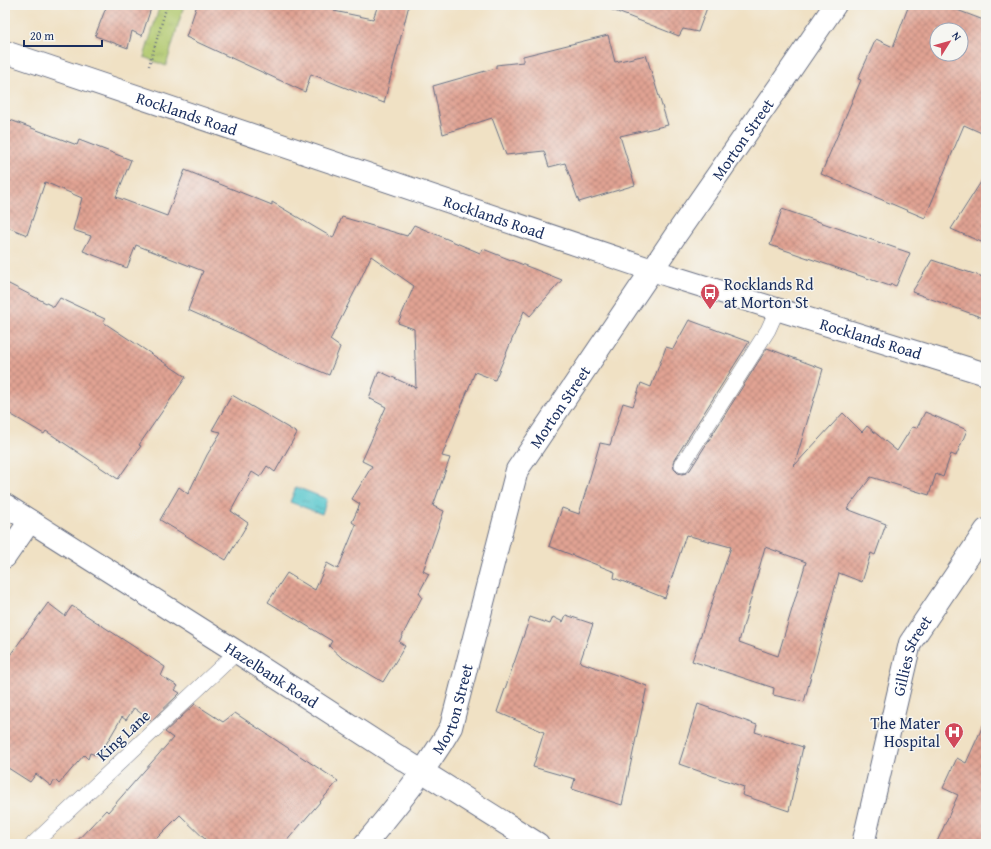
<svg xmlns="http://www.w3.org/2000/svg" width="991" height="849" font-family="'Gentium Book Plus',serif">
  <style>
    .grass { fill: url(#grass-tufts); stroke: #667c65 }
    .water { fill: url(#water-ripples); stroke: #3a7c96 }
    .building { fill: url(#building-cross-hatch); fill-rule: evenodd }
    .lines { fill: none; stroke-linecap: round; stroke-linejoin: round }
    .lane-casing { stroke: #666d82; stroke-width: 16 }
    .street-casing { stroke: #666d82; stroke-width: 24 }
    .path { stroke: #666d82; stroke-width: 2.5; stroke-dasharray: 1 3; stroke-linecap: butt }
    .lane { stroke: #fff; stroke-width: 15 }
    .street { stroke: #fff; stroke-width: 22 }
    .labels { text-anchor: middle; stroke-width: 3; stroke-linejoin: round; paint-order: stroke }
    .street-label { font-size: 16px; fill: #1b2f5e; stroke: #f6f6f2 }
    .poi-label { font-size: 16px; fill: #1b2f5e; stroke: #f6f6f2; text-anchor: start }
  </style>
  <defs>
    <pattern id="grass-tufts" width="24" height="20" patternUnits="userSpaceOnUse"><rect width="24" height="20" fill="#b0c86c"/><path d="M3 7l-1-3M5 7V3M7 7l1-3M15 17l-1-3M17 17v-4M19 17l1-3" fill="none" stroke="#97ac60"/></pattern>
    <pattern id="water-ripples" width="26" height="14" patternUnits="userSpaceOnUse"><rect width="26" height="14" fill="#5ac8ce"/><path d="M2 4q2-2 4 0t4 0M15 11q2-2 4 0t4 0" fill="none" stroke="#4aa3aa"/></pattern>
    <pattern id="building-cross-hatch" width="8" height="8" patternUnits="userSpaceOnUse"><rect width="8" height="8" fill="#e1a393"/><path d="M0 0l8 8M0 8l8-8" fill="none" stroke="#b6857b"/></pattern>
  </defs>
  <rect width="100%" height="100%" fill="#f6f6f2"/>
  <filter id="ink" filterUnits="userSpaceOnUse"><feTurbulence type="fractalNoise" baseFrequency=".025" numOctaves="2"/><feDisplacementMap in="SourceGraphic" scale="8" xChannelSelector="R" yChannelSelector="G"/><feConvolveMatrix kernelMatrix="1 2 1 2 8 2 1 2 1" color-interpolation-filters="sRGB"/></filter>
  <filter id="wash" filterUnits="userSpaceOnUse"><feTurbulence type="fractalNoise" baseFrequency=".012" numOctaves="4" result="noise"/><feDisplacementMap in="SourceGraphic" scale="16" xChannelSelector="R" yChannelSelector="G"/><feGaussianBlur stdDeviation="0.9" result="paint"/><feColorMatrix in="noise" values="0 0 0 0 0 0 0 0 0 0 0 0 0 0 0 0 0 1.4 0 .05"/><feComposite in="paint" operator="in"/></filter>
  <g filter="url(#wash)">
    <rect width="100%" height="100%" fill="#f0e1c4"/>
    <!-- grass -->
    <polygon class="grass" points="160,5 184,5 166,66 144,57"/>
    <!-- water -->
    <polygon class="water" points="296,487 327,499 322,514 290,502"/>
    <g id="blocks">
      <!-- building -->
      <g class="building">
        <polygon points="107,5 152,5 142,36 132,31 128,48 95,36"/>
        <polygon points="197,5 336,5 334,11 373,19 378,5 409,5 384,103 311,74 305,92 186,37"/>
        <polygon points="602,5 708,5 698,32 683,29 679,36 602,6"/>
        <path d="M909,5H944L986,21V135L964,125L925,218L821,174L861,80L858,79L876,39L893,47ZM937,30H961V54H937Z"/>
        <polygon points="608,35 615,62 646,55 668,125 620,136 635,185 579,202 565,163 549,167 544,151 506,155 492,118 443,134 433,86 496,68 496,65 523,62 523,56"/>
        <polygon points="5,118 77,145 79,140 131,160 116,197 167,216 185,170 272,205 272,202 333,238 342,217 407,236 414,225 480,253 483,249 562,280 530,316 524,311 495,380 475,372 442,456 450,458 433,506 444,511 423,571 429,574 419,593 422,597 399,642 405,646 383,682 341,657 329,646 332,641 268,602 287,573 315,590 327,563 338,569 356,525 352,522 360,504 352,499 372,466 362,461 386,407 369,398 379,371 416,388 414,329 398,323 414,286 371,256 358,285 330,340 340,347 329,375 279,354 240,333 188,310 203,271 136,245 127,268 83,251 91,236 73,230 82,198 45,182 27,235 5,226"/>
        <polygon points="986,174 986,244 951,229"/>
        <polygon points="782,209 910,253 896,286 891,284 890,286 770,245"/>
        <polygon points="932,260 986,278 986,319 912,292"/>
        <polygon points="5,282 54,307 60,298 105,319 103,322 186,377 139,445 141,446 118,479 46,431 44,434 5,411"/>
        <path d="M689,320L749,342L674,460L673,464L674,469L678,473L682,474L686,473L690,470L767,348L823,369L794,466L843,413L862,432L867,426L897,451L912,427L917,428L925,412L967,430L956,456L951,454L943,477L936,474L929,495L871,477L847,509L886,524L875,555L871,553L862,582L839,573L804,702L773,695L774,688L692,661L731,547L686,535L665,598L614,578L615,572L549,546L562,508L579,514L600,443L610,445L623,403L633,406L641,383L651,387L666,347L673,349ZM765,547L806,562L778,656L739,642Z"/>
        <polygon points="232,395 297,433 275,472 267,466 260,477 252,472 231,511 248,523 226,560 160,520 179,487 188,494 207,455 221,432 212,430"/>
        <polygon points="48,603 65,616 72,606 165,667 161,676 178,686 175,690 180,693 151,721 134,708 126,720 122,717 99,756 90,753 88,759 84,755 59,784 55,780 51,786 36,774 30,782 5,766 5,662"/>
        <polygon points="566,615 593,624 580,662 647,686 622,805 572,789 575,779 533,767 544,732 497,712 530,617 550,624 553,617 563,622"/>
        <polygon points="195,704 223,722 235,713 338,781 284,844 210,844 180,815 151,844 74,844 106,810 108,812 173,738 165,732"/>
        <polygon points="698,704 757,725 755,732 803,747 789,811 742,795 744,787 679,764"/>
        <polygon points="986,719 986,844 936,844 958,795 943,788 957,758 966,763"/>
      </g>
    </g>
  </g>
  <g filter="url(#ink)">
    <use href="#blocks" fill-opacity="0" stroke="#666d82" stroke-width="1"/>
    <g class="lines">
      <!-- lane casing -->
      <g class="lane-casing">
        <g id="lane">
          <polyline points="682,465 768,330 777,310"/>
          <polyline points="33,844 237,652"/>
        </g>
      </g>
      <!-- street casing -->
      <g class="street-casing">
        <g id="street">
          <path id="s1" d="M5,52L670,276L986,374"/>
          <path id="s2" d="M5,505L237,652L393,753L538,844"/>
          <polyline points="5,557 30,521"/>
          <path id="s3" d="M365,844C396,807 427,769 451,727L517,470L675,236L783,81L835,5"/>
          <path id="s4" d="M863,844L910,643L986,530"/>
        </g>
      </g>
      <!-- path -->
      <polyline class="path" points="149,66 167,5"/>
      <!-- lane -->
      <use href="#lane" class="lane"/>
      <!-- street -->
      <use href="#street" class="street"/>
    </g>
  </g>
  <!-- icons -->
  <defs>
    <g id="bus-pin" transform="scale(1)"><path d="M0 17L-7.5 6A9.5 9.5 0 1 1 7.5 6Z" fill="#d1495b" stroke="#f6f6f2"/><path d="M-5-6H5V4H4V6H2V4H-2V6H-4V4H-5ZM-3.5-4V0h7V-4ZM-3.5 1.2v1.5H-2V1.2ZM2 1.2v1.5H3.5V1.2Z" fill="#fff"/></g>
    <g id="hospital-pin" transform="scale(1)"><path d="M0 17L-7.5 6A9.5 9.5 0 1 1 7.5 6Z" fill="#d1495b" stroke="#f6f6f2"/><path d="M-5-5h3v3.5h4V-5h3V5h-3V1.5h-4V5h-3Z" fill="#fff"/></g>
  </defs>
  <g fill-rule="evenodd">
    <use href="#bus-pin" x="710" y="293"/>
    <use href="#hospital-pin" x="954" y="732"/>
  </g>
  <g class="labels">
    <!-- street labels -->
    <g class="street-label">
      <text dy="6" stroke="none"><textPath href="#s1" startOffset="192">Rocklands Road</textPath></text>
      <text dy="6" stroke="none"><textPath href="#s3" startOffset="811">Morton Street</textPath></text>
      <text dy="6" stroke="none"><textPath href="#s1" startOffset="516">Rocklands Road</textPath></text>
      <text dy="6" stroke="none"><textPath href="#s1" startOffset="912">Rocklands Road</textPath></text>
      <text dy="6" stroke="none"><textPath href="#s3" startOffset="487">Morton Street</textPath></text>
      <text dy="6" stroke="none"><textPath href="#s4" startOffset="195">Gillies Street</textPath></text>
      <text dy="6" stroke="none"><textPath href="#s2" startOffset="316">Hazelbank Road</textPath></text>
      <text dy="6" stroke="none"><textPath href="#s3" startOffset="163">Morton Street</textPath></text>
      <text transform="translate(123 735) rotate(-43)" y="6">King Lane</text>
    </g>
    <!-- poi labels -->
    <g class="poi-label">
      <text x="724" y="290">Rocklands Rd<tspan x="724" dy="18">at Morton St</tspan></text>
      <text x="940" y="729" text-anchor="end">The Mater<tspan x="940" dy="18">Hospital</tspan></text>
    </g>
  </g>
  <!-- margin -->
  <rect width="991" height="849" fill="none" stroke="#f6f6f2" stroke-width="20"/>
  <!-- north arrow -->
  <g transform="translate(949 42) rotate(53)"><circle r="19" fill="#f6f6f2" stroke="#9ea6b7"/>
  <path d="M0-3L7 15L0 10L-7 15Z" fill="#d1495b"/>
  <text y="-6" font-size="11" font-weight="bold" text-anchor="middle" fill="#1b2f5e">N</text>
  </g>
  <!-- scale -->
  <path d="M24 40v6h78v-6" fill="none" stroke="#1b2f5e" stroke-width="2"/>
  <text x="30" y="40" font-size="12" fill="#1b2f5e" stroke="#f6f6f2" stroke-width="3" paint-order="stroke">20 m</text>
</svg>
